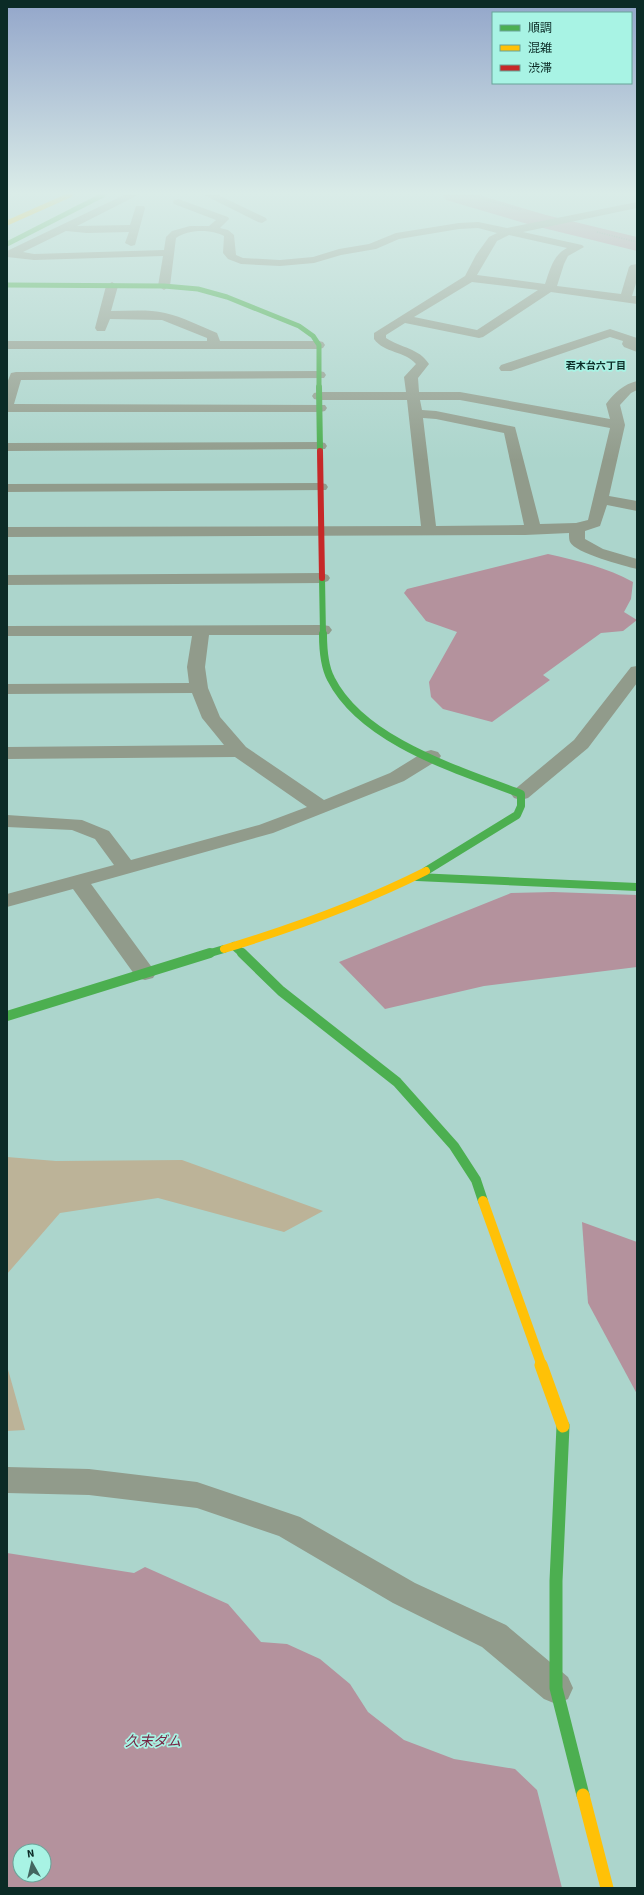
<svg xmlns="http://www.w3.org/2000/svg" width="644" height="1895" font-family="'Source Sans 3','Noto Sans JP',sans-serif">
  <style>
    .green { fill: #bcb398 }
    .water { fill: #b4929d; fill-rule: evenodd }
    .lines { fill: none; stroke-linecap: round; stroke-linejoin: round }
    .river { fill: #b4929d; fill-rule: evenodd }
    .path { stroke: #869489; stroke-width: 1.5; stroke-dasharray: 1 1.5; stroke-linecap: butt }
    .street { fill: #919b8b; fill-rule: evenodd }
    .fast-far4 { stroke: #4caf50; stroke-width: 5 }
    .fast-far3 { stroke: #4caf50; stroke-width: 6 }
    .fast-far2 { stroke: #4caf50; stroke-width: 8 }
    .fast-far1 { stroke: #4caf50; stroke-width: 10 }
    .fast { stroke: #4caf50; stroke-width: 13 }
    .slow-far3 { stroke: #ffc107; stroke-width: 5 }
    .slow-far2 { stroke: #ffc107; stroke-width: 8 }
    .slow-far1 { stroke: #ffc107; stroke-width: 10 }
    .slow { stroke: #ffc107; stroke-width: 13 }
    .jam { stroke: #c62828; stroke-width: 6 }
    .labels { text-anchor: middle; stroke-width: 3.5; stroke-linejoin: round; paint-order: stroke }
    .far-neighbourhood-label { font-size: 10px; font-weight: bold; fill: #0b2b26; stroke: #a8f3e4 }
    .near-water-label { font-size: 14px; font-style: italic; fill: #772645; stroke: #a8f3e4 }
  </style>
  <rect width="100%" height="100%" fill="#acd5cc"/>
  <!-- green -->
  <g class="green">
    <polygon points="7,1157 56,1161 182,1160 323,1211 284,1232 158,1198 60,1213 7,1274"/>
    <polygon points="7,1366 25,1430 7,1431"/>
  </g>
  <!-- water -->
  <g class="water">
    <path d="M548,554C578,561 606,567 633,582L631,599L624,612L637,620L623,631L601,633L543,675L550,680L492,722L443,709L431,697L429,682L457,632L426,621L404,593L407,589Z"/>
    <polygon points="553,892 637,895 637,967 484,986 385,1009 339,962 511,893"/>
    <polygon points="582,1222 637,1242 637,1394 588,1303"/>
    <path d="M7,1553L134,1573L145,1567L228,1604L261,1642L287,1644L320,1659L350,1684L368,1712L404,1740L454,1759L515,1769L537,1790L562,1888H7ZM20,1851H44V1875H20Z"/>
  </g>
  <g class="lines">
    <!-- river -->
    <polygon class="river" points="443,195 479,195 546,215 637,237 637,251 531,225 446,200"/>
    <!-- path -->
    <g class="path">
      <polyline points="469,195 521,210"/>
      <polyline points="597,232 637,242"/>
    </g>
    <!-- street -->
    <g class="street">
      <path d="M124,195H138L77,226L130,225L136,206H144L145,208L135,245L131,246L125,243L129,232L87,233L66,231L23,252L34,254L164,250L166,237L172,231L190,226H209L216,220L174,204L173,202L174,200L178,199L228,217L229,219L220,228L228,230L234,235L236,255L243,258L280,260L313,257L339,249L369,244L396,233L459,223L478,222L507,228L637,202V208L523,232L582,245L584,247L568,256L564,264L557,286L621,294L629,267L631,265L637,264V280L632,296H637V304L551,292L483,337L479,338L405,323L386,335V338C401,348 419,348 429,364L418,378L419,392H460L610,419L606,404C614,393 624,384 637,381V390L631,393L620,405L625,425L609,496L637,501V511L607,505L600,526L585,531V539L603,549L637,559V569C624,566 575,553 570,542C569,540 569,536 569,533L525,535L7,537V527L421,526L407,400H319L314,399L312,396L314,393L319,392H406L404,377L416,364C405,351 384,353 374,339V333L465,276L476,255L489,237L497,233L478,228L459,229L399,239L376,249L341,255L314,263L280,266L241,264L228,259L223,253L224,236C211,229 188,229 176,238L170,286L164,290L158,286L163,256L34,260L7,257V251ZM509,235L567,248C553,255 550,270 545,284L477,275L497,241ZM472,282L538,290L477,330L414,317ZM420,400H460L610,428L588,520L576,523L540,524L515,427L436,411L422,410ZM423,418L436,419L504,433L524,525L436,526Z"/>
      <polygon points="204,195 218,195 266,218 267,220 262,223 258,222"/>
      <path d="M112,282L118,286L111,311C129,311 148,309 165,313C183,317 200,326 217,333L220,341H319L323,342L325,345L323,348L319,349H7V341H207V338L162,320L110,319L105,331H97L95,328L106,286Z"/>
      <polygon points="610,329 637,338 637,352 624,347 622,344 623,341 610,337 511,371 501,371 499,368 501,365"/>
      <polygon points="319,371 324,372 326,375 324,378 21,380 14,404 325,405 327,408 325,411 320,412 7,412 7,383 11,373 16,372"/>
      <polygon points="320,442 325,443 327,446 325,449 7,451 7,443"/>
      <polygon points="321,483 326,484 328,487 326,490 7,492 7,484"/>
      <polygon points="322,573 328,575 330,578 328,581 322,583 7,585 7,575"/>
      <polygon points="323,625 329,626 332,630 329,634 323,635 209,635 205,667 208,688 220,717 246,747 324,800 390,773 424,752 431,750 438,752 441,756 438,760 404,781 273,833 91,884 156,973 153,978 145,980 137,978 73,889 7,907 7,894 114,865 95,839 72,830 7,827 7,815 82,820 109,831 131,860 259,825 307,807 235,757 7,759 7,747 224,745 202,718 192,693 7,694 7,684 189,683 187,667 192,636 7,636 7,626"/>
      <polygon points="637,666 637,683 588,748 528,798 521,800 514,798 511,794 514,790 574,740 631,667"/>
      <polygon points="7,1467 89,1469 197,1482 300,1517 415,1583 506,1625 568,1677 573,1688 568,1699 556,1704 544,1699 482,1647 393,1603 279,1536 197,1508 89,1495 7,1493"/>
    </g>
    <!-- fast-far4 -->
    <g class="fast-far4">
      <polyline points="7,244 103,195"/>
      <polyline points="7,285 164,286 198,289 227,297 299,326 313,336 319,345 319,388"/>
    </g>
    <!-- fast-far3 -->
    <g class="fast-far3">
      <polyline points="319,387 320,451"/>
      <polyline points="322,578 323,635"/>
    </g>
    <!-- fast-far2 -->
    <g class="fast-far2">
      <path d="M323,634C323,649 324,666 331,679C363,742 459,770 521,794V806L517,815L426,871"/>
      <polyline points="417,877 637,887"/>
      <polyline points="234,946 243,954"/>
      <polyline points="207,954 224,949"/>
    </g>
    <!-- fast-far1 -->
    <g class="fast-far1">
      <polyline points="242,953 281,991 397,1082 454,1146 476,1180 483,1201"/>
      <polyline points="7,1016 210,953"/>
    </g>
    <!-- fast -->
    <polyline class="fast" points="563,1426 556,1581 556,1688 583,1795"/>
    <!-- slow-far3 -->
    <polyline class="slow-far3" points="7,223 70,195"/>
    <!-- slow-far2 -->
    <path class="slow-far2" d="M224,949C293,928 361,904 426,871"/>
    <!-- slow-far1 -->
    <polyline class="slow-far1" points="483,1201 542,1366"/>
    <!-- slow -->
    <g class="slow">
      <polyline points="541,1365 563,1426"/>
      <polyline points="583,1795 607,1888"/>
    </g>
    <!-- jam -->
    <polyline class="jam" points="320,451 322,578"/>
  </g>
  <!-- sky -->
  <linearGradient id="sky" x2="0" y2="1"><stop stop-color="#93a6ca"/><stop offset="0.42" stop-color="#daece8"/><stop offset="1" stop-color="#daece8" stop-opacity="0"/></linearGradient>
  <rect width="644" height="460" fill="url(#sky)"/>
  <g class="labels">
    <!-- far-neighbourhood labels -->
    <g class="far-neighbourhood-label">
      <text x="596" y="369">若木台六丁目</text>
    </g>
    <!-- near-water labels -->
    <g class="near-water-label">
      <text x="153" y="1746">久末ダム</text>
    </g>
  </g>
  <!-- border -->
  <rect width="644" height="1895" fill="none" stroke="#0b2b26" stroke-width="16"/>
  <!-- legend -->
  <rect x="492" y="12" width="140" height="72" fill="#a8f3e4" stroke="#69a398"/>
  <rect x="500" y="25" width="20" height="6" fill="#4caf50" stroke="#69a398"/>
  <text x="528" y="32" font-size="12" fill="#0b2b26">順調</text>
  <rect x="500" y="45" width="20" height="6" fill="#ffc107" stroke="#69a398"/>
  <text x="528" y="52" font-size="12" fill="#0b2b26">混雑</text>
  <rect x="500" y="65" width="20" height="6" fill="#c62828" stroke="#69a398"/>
  <text x="528" y="72" font-size="12" fill="#0b2b26">渋滞</text>
  <!-- north arrow -->
  <g transform="translate(32 1863) rotate(352)"><circle r="19" fill="#a8f3e4" stroke="#69a398"/>
  <path d="M0-3L7 15L0 10L-7 15Z" fill="#436660"/>
  <text y="-6" font-size="11" font-weight="bold" text-anchor="middle" fill="#0b2b26">N</text>
  </g>
</svg>
